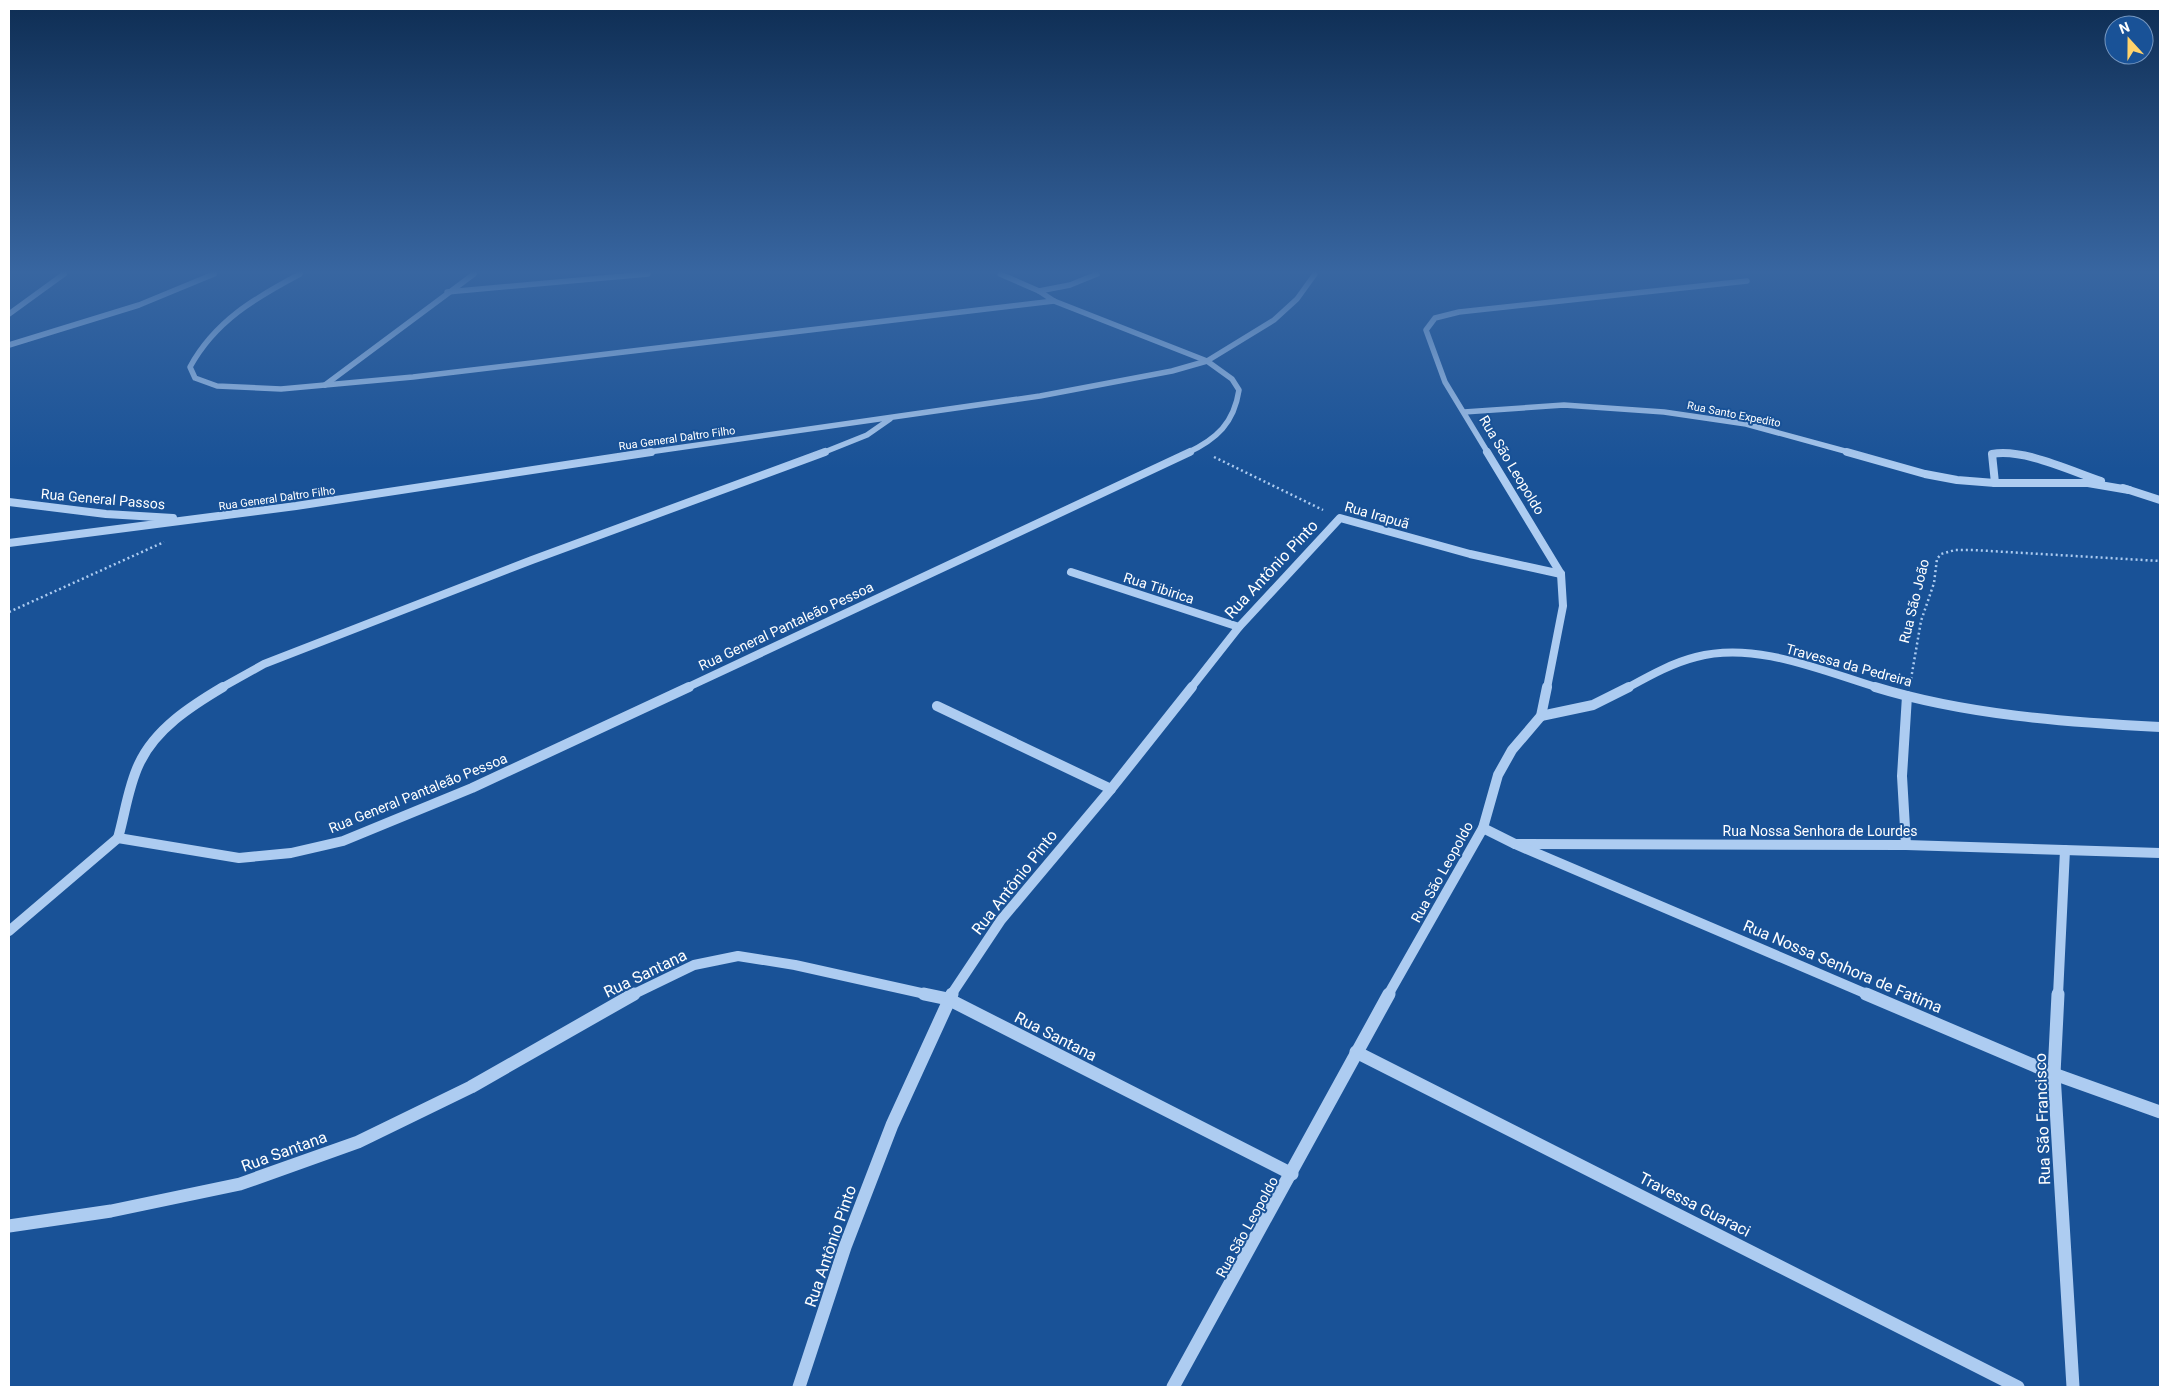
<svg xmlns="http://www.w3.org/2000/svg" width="2169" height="1396" font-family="Roboto,sans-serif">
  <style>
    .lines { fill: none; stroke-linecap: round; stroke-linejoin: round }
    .path { stroke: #adccf1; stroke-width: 2.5; stroke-dasharray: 2 3; stroke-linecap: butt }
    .minor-far3 { stroke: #adccf1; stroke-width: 5.5 }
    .minor-far2 { stroke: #adccf1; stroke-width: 8 }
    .minor-far1 { stroke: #adccf1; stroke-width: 10 }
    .minor { stroke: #adccf1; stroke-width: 13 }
    .labels { text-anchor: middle; stroke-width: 4; stroke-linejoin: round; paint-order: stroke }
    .far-street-label { font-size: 11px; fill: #fff; stroke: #195297 }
    .street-label { font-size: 14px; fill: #fff; stroke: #195297 }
    .near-street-label { font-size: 16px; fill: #fff; stroke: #195297 }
  </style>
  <rect width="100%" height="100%" fill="#195297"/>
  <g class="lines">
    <!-- path -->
    <g class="path">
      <polyline points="1214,457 1323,510"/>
      <polyline points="9,612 164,542"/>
      <polyline points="1911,679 1921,621 1934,583 1937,559 1941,554 1955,550 1973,550 2160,561"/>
    </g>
    <!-- minor-far3 -->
    <g class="minor-far3">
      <path d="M300,274C255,298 215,321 190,367L195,378L217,386L281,389L413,377L1054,301"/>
      <path d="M1000,274L1039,291L1054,301L1207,361L1232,379L1239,390C1234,423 1217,439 1187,453"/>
      <polyline points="1039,291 1070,285 1097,274"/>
      <polyline points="447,292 648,274"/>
      <polyline points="9,314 64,274"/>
      <polyline points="9,345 139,305 214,274"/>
      <polyline points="325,385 474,274"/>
      <polyline points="1464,412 1564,405 1664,412 1746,424 1852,453"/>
      <polyline points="642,453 1040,396 1172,371 1207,361 1274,320 1297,299 1315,274"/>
      <polyline points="822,453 867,435 890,419"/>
      <polyline points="1488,453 1445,382 1426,330 1435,318 1459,312 1747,281"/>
      <polyline points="1995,453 2011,453"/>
    </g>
    <!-- minor-far2 -->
    <g class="minor-far2">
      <polyline points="1487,452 1561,574 1563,606 1547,688"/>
      <polyline points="1847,452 1925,474 1957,480 1995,483 2088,483 2129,490"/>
      <path d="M1995,483L1992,454C2023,448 2071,471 2101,481"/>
      <polyline points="2123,488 2160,500"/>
      <polyline points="9,502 106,514 173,518"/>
      <polyline points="9,543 296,506 651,452"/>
      <polyline points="1071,572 1239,627"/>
      <polyline points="221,688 264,664 532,560 825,452"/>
      <polyline points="686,688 1190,452"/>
      <polyline points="1191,688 1239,627 1340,518 1470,554 1561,574"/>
      <path d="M1627,688C1649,676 1672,663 1696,657C1756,641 1822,671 1879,688"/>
    </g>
    <!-- minor-far1 -->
    <g class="minor-far1">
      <path d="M223,687C191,706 155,729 139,764C128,787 125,814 118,838L239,858L291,853L343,841L472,788L689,687"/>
      <path d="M1875,687C1966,715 2065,722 2160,727"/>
      <polyline points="937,706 1111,789"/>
      <polyline points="1541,716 1593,705 1629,687"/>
      <polyline points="1483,828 1515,844 1906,845 2160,853"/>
      <polyline points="1515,844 1869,995"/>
      <polyline points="1906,845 1902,776 1907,696"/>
      <polyline points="9,931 118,838"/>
      <polyline points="632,995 694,965 738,956 795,965 930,995"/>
      <polyline points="951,995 1001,920 1111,789 1192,687"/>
      <polyline points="1388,995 1483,828 1498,775 1512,750 1541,716 1547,687"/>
      <polyline points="2058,995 2065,850"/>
    </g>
    <!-- minor -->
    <g class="minor">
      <polyline points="924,994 948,999 1292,1174"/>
      <polyline points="1866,994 2054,1074 2160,1112"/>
      <polyline points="2058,994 2054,1074 2073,1387"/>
      <polyline points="1356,1052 2018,1387"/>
      <polyline points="9,1226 111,1211 240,1184 358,1142 471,1087 634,994"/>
      <polyline points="799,1387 845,1247 892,1125 952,994"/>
      <polyline points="1173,1387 1389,994"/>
    </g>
  </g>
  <!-- sky -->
  <linearGradient id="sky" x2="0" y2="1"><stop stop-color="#0e2d53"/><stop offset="0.58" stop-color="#3866a1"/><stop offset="1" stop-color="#3866a1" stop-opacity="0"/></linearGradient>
  <rect width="2169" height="469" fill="url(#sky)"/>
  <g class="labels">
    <!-- far-street labels -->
    <g class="far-street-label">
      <text transform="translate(1734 414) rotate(11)" y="4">Rua Santo Expedito</text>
      <text transform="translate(677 438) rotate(-8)" y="4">Rua General Daltro Filho</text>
      <text transform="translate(277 498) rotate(-8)" y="4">Rua General Daltro Filho</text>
    </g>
    <!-- street labels -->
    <g class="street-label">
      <text transform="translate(1512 465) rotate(59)" y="5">Rua São Leopoldo</text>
      <text transform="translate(103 499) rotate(5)" y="5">Rua General Passos</text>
      <text transform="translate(1377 515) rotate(16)" y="5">Rua Irapuã</text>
      <text transform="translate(1159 588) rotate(18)" y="5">Rua Tibirica</text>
      <text transform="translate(1914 601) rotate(-76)" y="5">Rua São João</text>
      <text transform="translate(786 626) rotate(-25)" y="5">Rua General Pantaleão Pessoa</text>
      <text transform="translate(1849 665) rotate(15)" y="5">Travessa da Pedreira</text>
      <text transform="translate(418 793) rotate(-22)" y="5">Rua General Pantaleão Pessoa</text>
      <text x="1820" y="836">Rua Nossa Senhora de Lourdes</text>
      <text transform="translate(1442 872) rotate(-61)" y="5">Rua São Leopoldo</text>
      <text transform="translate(1247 1227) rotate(-61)" y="5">Rua São Leopoldo</text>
    </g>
    <!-- near-street labels -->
    <g class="near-street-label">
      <text transform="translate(1271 569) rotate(-47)" y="6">Rua Antônio Pinto</text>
      <text transform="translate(1014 882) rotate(-52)" y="6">Rua Antônio Pinto</text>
      <text transform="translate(1843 966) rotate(23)" y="6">Rua Nossa Senhora de Fatima</text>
      <text transform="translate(645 973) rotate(-26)" y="6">Rua Santana</text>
      <text transform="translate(1056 1036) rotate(27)" y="6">Rua Santana</text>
      <text transform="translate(2042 1119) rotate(-92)" y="6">Rua São Francisco</text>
      <text transform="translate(284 1151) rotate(-20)" y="6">Rua Santana</text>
      <text transform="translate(1695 1204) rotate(27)" y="6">Travessa Guaraci</text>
      <text transform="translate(830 1246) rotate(-71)" y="6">Rua Antônio Pinto</text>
    </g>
  </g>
  <!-- border -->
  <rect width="2169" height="1396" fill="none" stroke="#ffffff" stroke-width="20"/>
  <!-- north arrow -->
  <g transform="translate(2129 40) rotate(339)"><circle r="24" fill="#195297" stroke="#7597c1"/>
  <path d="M0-4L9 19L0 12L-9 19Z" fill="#ffd36c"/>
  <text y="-8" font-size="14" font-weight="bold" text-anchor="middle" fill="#ffffff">N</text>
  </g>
</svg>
